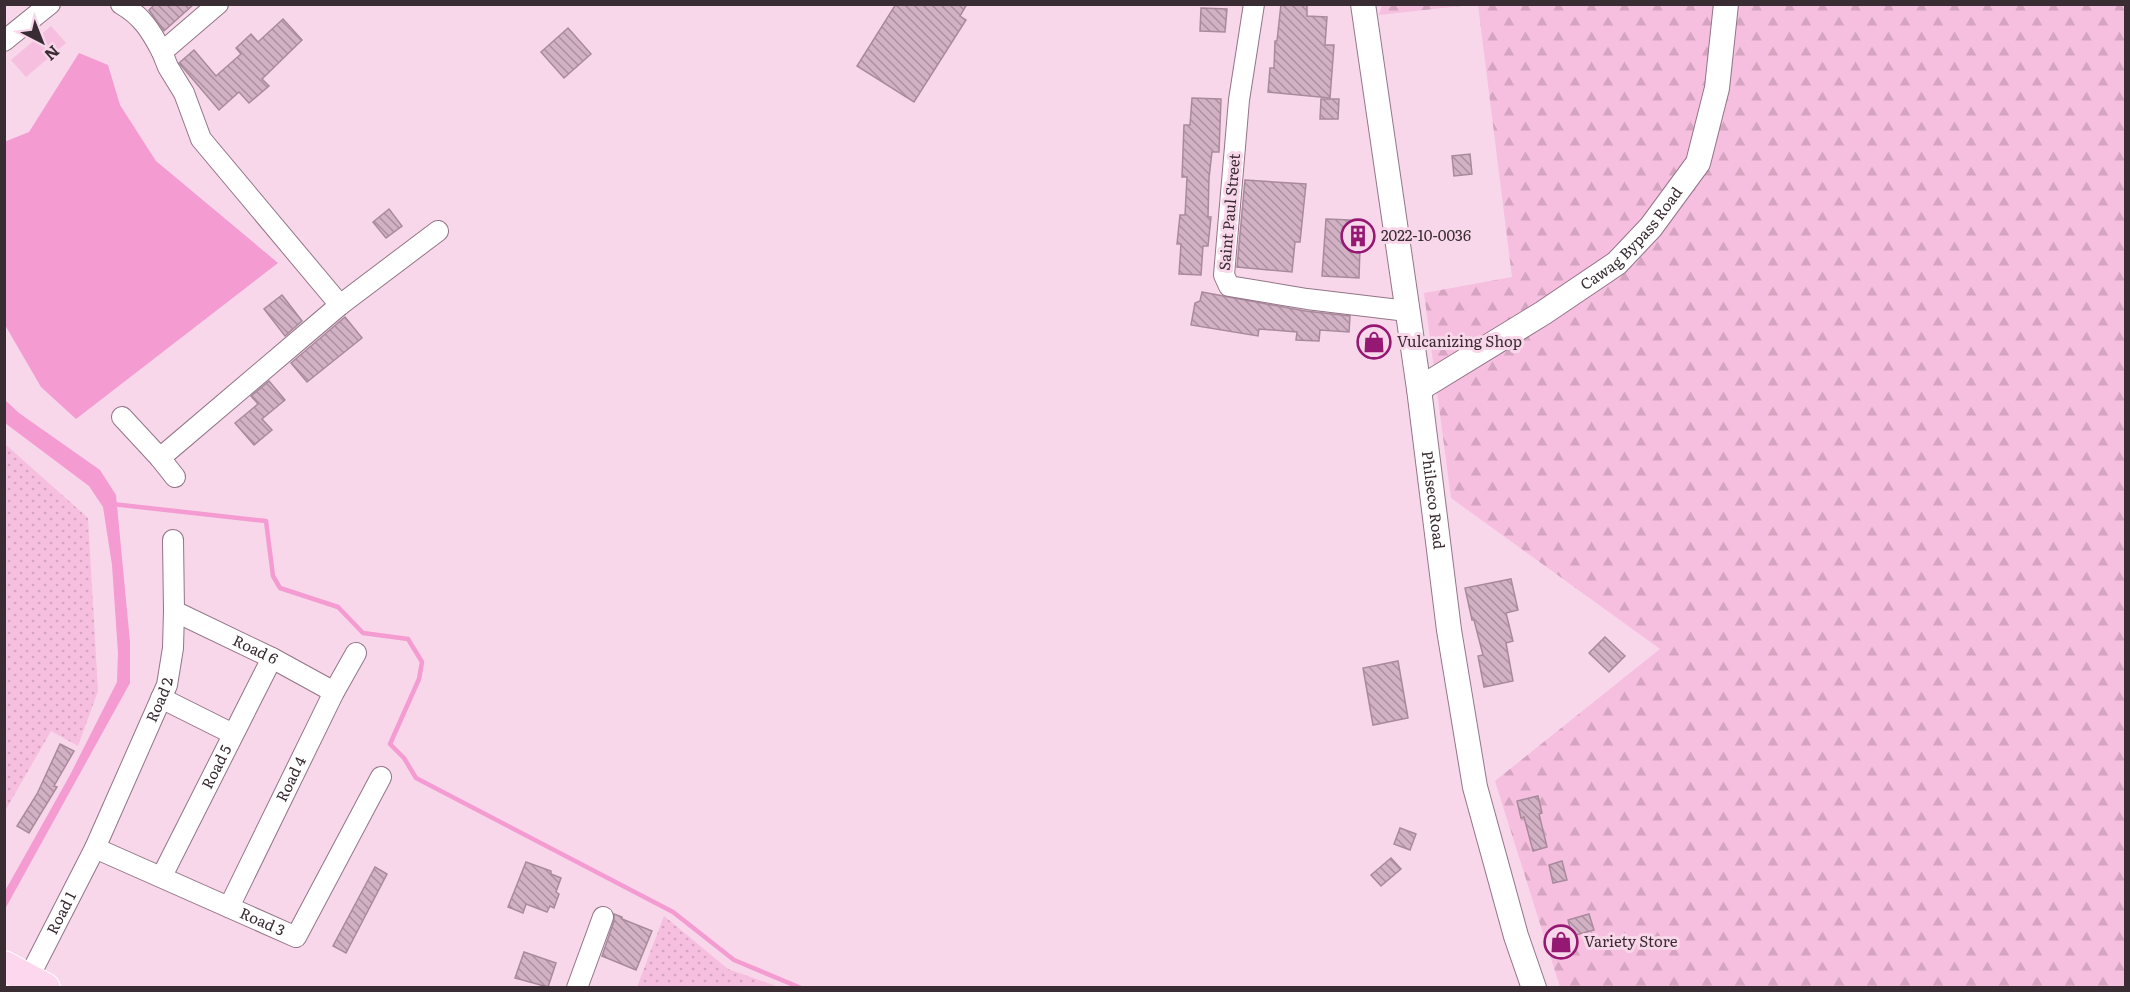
<svg xmlns="http://www.w3.org/2000/svg" width="2130" height="992" font-family="Literata,serif">
  <style>
    .grass { fill: url(#grass-dots) }
    .forest { fill: url(#forest-firs) }
    .pitch { fill: #f6bfdf }
    .water { fill: #f49bd2 }
    .lines { fill: none; stroke-linecap: round; stroke-linejoin: round }
    .stream { stroke: #f49bd2; stroke-width: 4.5 }
    .building { fill: url(#building-back-hatch); stroke: #a98a9c; stroke-width: 1.5 }
    .minor-casing { stroke: #937587; stroke-width: 22 }
    .tertiary-casing { stroke: #937587; stroke-width: 26 }
    .primary-casing { stroke: #fff; stroke-width: 32 }
    .minor { stroke: #fff; stroke-width: 20 }
    .tertiary { stroke: #fff; stroke-width: 24 }
    .primary { stroke: #fdd7ee; stroke-width: 30 }
    .labels { text-anchor: middle; stroke-width: 6; stroke-linejoin: round; paint-order: stroke }
    .street-label { font-size: 15px; fill: #392c33; stroke: #f8d7ea }
    .poi-label { font-size: 15px; fill: #392c33; stroke: #f8d7ea; text-anchor: start }
  </style>
  <defs>
    <pattern id="grass-dots" width="8" height="8" patternUnits="userSpaceOnUse" patternTransform="scale(1.5)"><rect width="8" height="8" fill="#f6bfdf"/><path d="M2 2h.1M6 6h.1" fill="none" stroke="#d4a4c0" stroke-width="1.8" stroke-linecap="round"/></pattern>
    <pattern id="forest-firs" width="22" height="20" patternUnits="userSpaceOnUse" patternTransform="scale(1.5)"><rect width="22" height="20" fill="#f6bfdf"/><path d="M5 1l3.5 6h-7zM16 11l3.5 6h-7z" fill="#d4a4c0"/></pattern>
    <pattern id="building-back-hatch" width="6" height="6" patternUnits="userSpaceOnUse" patternTransform="scale(1.5)"><rect width="6" height="6" fill="#d2b1c4"/><path d="M-1 5l2 2M0 0l6 6M5-1l2 2" fill="none" stroke="#ab90a0"/></pattern>
  </defs>
  <rect width="100%" height="100%" fill="#f8d7ea"/>
  <!-- grass -->
  <g class="grass">
    <polygon points="5,444 88,518 98,691 78,746 51,731 5,811"/>
    <polygon points="664,916 728,969 779,987 637,987"/>
  </g>
  <!-- forest -->
  <g class="forest">
    <polygon points="1382,5 1382,4 1470,5 1379,15"/>
    <polygon points="1478,5 2125,5 2125,987 1560,987 1495,781 1660,649 1451,498 1424,293 1512,277"/>
  </g>
  <!-- pitch -->
  <polygon class="pitch" points="51,26 66,43 26,77 11,60"/>
  <!-- water -->
  <g class="water">
    <polygon points="79,53 108,65 120,105 156,161 278,263 76,419 41,387 5,325 4,142 29,132"/>
    <polygon points="5,400 19,413 100,470 116,495 130,642 130,683 5,909 5,891 70,775 117,682 118,653 112,565 103,507 89,486 5,423"/>
  </g>
  <g class="lines">
    <!-- stream -->
    <polyline class="stream" points="112,504 266,521 273,576 280,588 338,607 363,633 408,639 422,662 419,679 390,744 404,758 416,778 673,912 734,960 801,988"/>
  </g>
  <!-- building -->
  <g class="building">
    <polygon points="155,4 194,4 164,31 149,10"/>
    <polygon points="896,4 967,4 960,16 966,20 914,102 857,66"/>
    <polygon points="1281,4 1307,4 1307,16 1327,17 1325,45 1334,45 1330,98 1268,92 1270,68 1274,68 1275,41 1277,41"/>
    <polygon points="1201,8 1227,9 1225,32 1200,31"/>
    <polygon points="283,19 302,40 262,79 269,86 249,103 239,92 219,110 179,63 194,50 216,76 241,54 236,48 251,34 258,42"/>
    <polygon points="568,28 591,54 564,78 541,52"/>
    <polygon points="1192,98 1221,99 1219,152 1212,152 1209,178 1208,217 1211,217 1208,246 1203,246 1201,275 1179,274 1181,244 1177,244 1180,215 1185,215 1187,177 1182,177 1184,125 1190,125"/>
    <polygon points="1321,99 1339,99 1338,119 1320,119"/>
    <polygon points="1470,154 1472,174 1454,176 1452,156"/>
    <polygon points="1245,180 1306,184 1300,242 1295,242 1292,272 1237,267"/>
    <polygon points="389,209 402,226 386,238 373,222"/>
    <polygon points="1326,219 1350,220 1350,225 1365,225 1365,248 1360,248 1359,278 1322,276"/>
    <polygon points="1202,292 1305,311 1350,316 1349,332 1320,330 1319,341 1296,340 1297,332 1259,329 1258,336 1191,325 1195,303 1200,301"/>
    <polygon points="282,295 302,321 285,336 264,309"/>
    <polygon points="345,317 362,338 307,382 291,363"/>
    <polygon points="1363,334 1377,334 1378,351 1364,352"/>
    <polygon points="269,381 285,400 262,419 272,430 254,445 235,423 258,404 251,396"/>
    <polygon points="1511,579 1518,610 1506,613 1513,641 1506,643 1513,681 1484,687 1478,656 1483,655 1474,620 1472,620 1465,588"/>
    <polygon points="1605,637 1625,656 1609,672 1589,653"/>
    <polygon points="1398,661 1408,718 1373,725 1363,668"/>
    <polygon points="60,744 74,751 54,786 57,787 29,833 17,826 37,794"/>
    <polygon points="1538,796 1542,813 1539,814 1547,847 1533,851 1524,817 1521,818 1517,801"/>
    <polygon points="1400,828 1416,834 1410,850 1394,844"/>
    <polygon points="1391,858 1401,869 1381,886 1371,875"/>
    <polygon points="1562,861 1567,880 1553,883 1549,865"/>
    <polygon points="526,862 551,871 551,874 561,878 556,892 559,894 554,908 550,906 547,912 526,904 523,913 508,907"/>
    <polygon points="375,867 387,874 346,953 333,946"/>
    <polygon points="614,914 622,917 622,919 652,931 636,970 602,956 614,921"/>
    <polygon points="1589,914 1594,930 1572,936 1568,920"/>
    <polygon points="524,952 556,963 548,987 515,978"/>
  </g>
  <g class="lines">
    <!-- minor casing -->
    <g class="minor-casing">
      <g id="minor">
        <path d="M121,4C142,16 151,31 162,52L218,4"/>
        <polyline points="1254,4 1239,100 1224,275 1229,286 1307,299 1407,311"/>
        <polyline points="4,41 50,4"/>
        <polyline points="162,52 168,67 184,93 201,139 340,305"/>
        <polyline points="122,417 160,458 340,305 438,231"/>
        <polyline points="160,458 175,477"/>
        <path id="s1" d="M174,611L272,658L334,692"/>
        <polyline points="161,698 233,734"/>
        <path id="s2" d="M95,848L296,937L381,777"/>
        <path id="s3" d="M162,876L272,658"/>
        <path id="s4" d="M229,907L334,692L356,653"/>
        <path id="s5" d="M28,979L95,848L167,685L173,648L174,611L173,540"/>
        <polyline points="577,988 603,917"/>
      </g>
    </g>
    <!-- tertiary casing -->
    <g class="tertiary-casing">
      <g id="tertiary">
        <path id="s6" d="M1363,4L1419,389L1449,630L1475,787L1516,936L1534,988"/>
        <path id="s7" d="M1419,389L1543,313L1617,263L1651,227L1698,163L1717,88L1726,4"/>
      </g>
    </g>
    <!-- primary casing -->
    <g class="primary-casing">
      <polyline id="primary" points="4,966 45,988"/>
    </g>
    <!-- minor -->
    <use href="#minor" class="minor"/>
    <!-- tertiary -->
    <use href="#tertiary" class="tertiary"/>
    <!-- primary -->
    <use href="#primary" class="primary"/>
  </g>
  <!-- icons -->
  <defs>
    <g id="building-ring" transform="scale(1.725)"><circle r="9.5" fill="#f8d7ea" stroke="#951872" stroke-width="1.5"/><path d="M-4-6H4V6H1V3H-1V6H-4ZM-2.5-4.3h1.7v1.8h-1.7ZM.8-4.3h1.7v1.8H.8ZM-2.5-1h1.7V.8h-1.7ZM.8-1h1.7V.8H.8Z" fill="#951872"/></g>
    <g id="shop-ring" transform="scale(1.725)"><circle r="9.5" fill="#f8d7ea" stroke="#951872" stroke-width="1.5"/><path d="M-5-2.5h2.3a2.7 3.5 0 0 1 5.4 0H5L5.5 6h-11ZM-1.5-2.5h3a1.5 2.3 0 0 0-3 0Z" fill="#951872"/></g>
  </defs>
  <g fill-rule="evenodd">
    <use href="#building-ring" x="1358" y="236"/>
    <use href="#shop-ring" x="1374" y="342"/>
    <use href="#shop-ring" x="1561" y="942"/>
  </g>
  <g class="labels">
    <!-- street labels -->
    <g class="street-label">
      <text transform="translate(1230 212) rotate(-85)" y="5">Saint Paul Street</text>
      <text dy="5" stroke="none"><textPath href="#s7" startOffset="262">Cawag Bypass Road</textPath></text>
      <text dy="5" stroke="none"><textPath href="#s6" startOffset="501">Philseco Road</textPath></text>
      <text dy="5" stroke="none"><textPath href="#s1" startOffset="90">Road 6</textPath></text>
      <text dy="5" stroke="none"><textPath href="#s5" startOffset="309">Road 2</textPath></text>
      <text dy="5" stroke="none"><textPath href="#s3" startOffset="122">Road 5</textPath></text>
      <text dy="5" stroke="none"><textPath href="#s4" startOffset="142">Road 4</textPath></text>
      <text dy="5" stroke="none"><textPath href="#s5" startOffset="74">Road 1</textPath></text>
      <text dy="5" stroke="none"><textPath href="#s2" startOffset="183">Road 3</textPath></text>
    </g>
    <!-- poi labels -->
    <g class="poi-label">
      <text x="1381" y="241">2022-10-0036</text>
      <text x="1397" y="347">Vulcanizing Shop</text>
      <text x="1584" y="947">Variety Store</text>
    </g>
  </g>
  <!-- border -->
  <rect width="2130" height="992" fill="none" stroke="#392c33" stroke-width="12"/>
  <!-- north arrow -->
  <g transform="translate(42 42) rotate(138)" stroke="#f8d7ea" stroke-width="4.5" paint-order="stroke">
  <path d="M0-4.5L10 22L0 15L-10 22Z" fill="#392c33"/>
  <text y="-9" font-size="16" font-weight="bold" text-anchor="middle" fill="#392c33">N</text>
  </g>
</svg>
